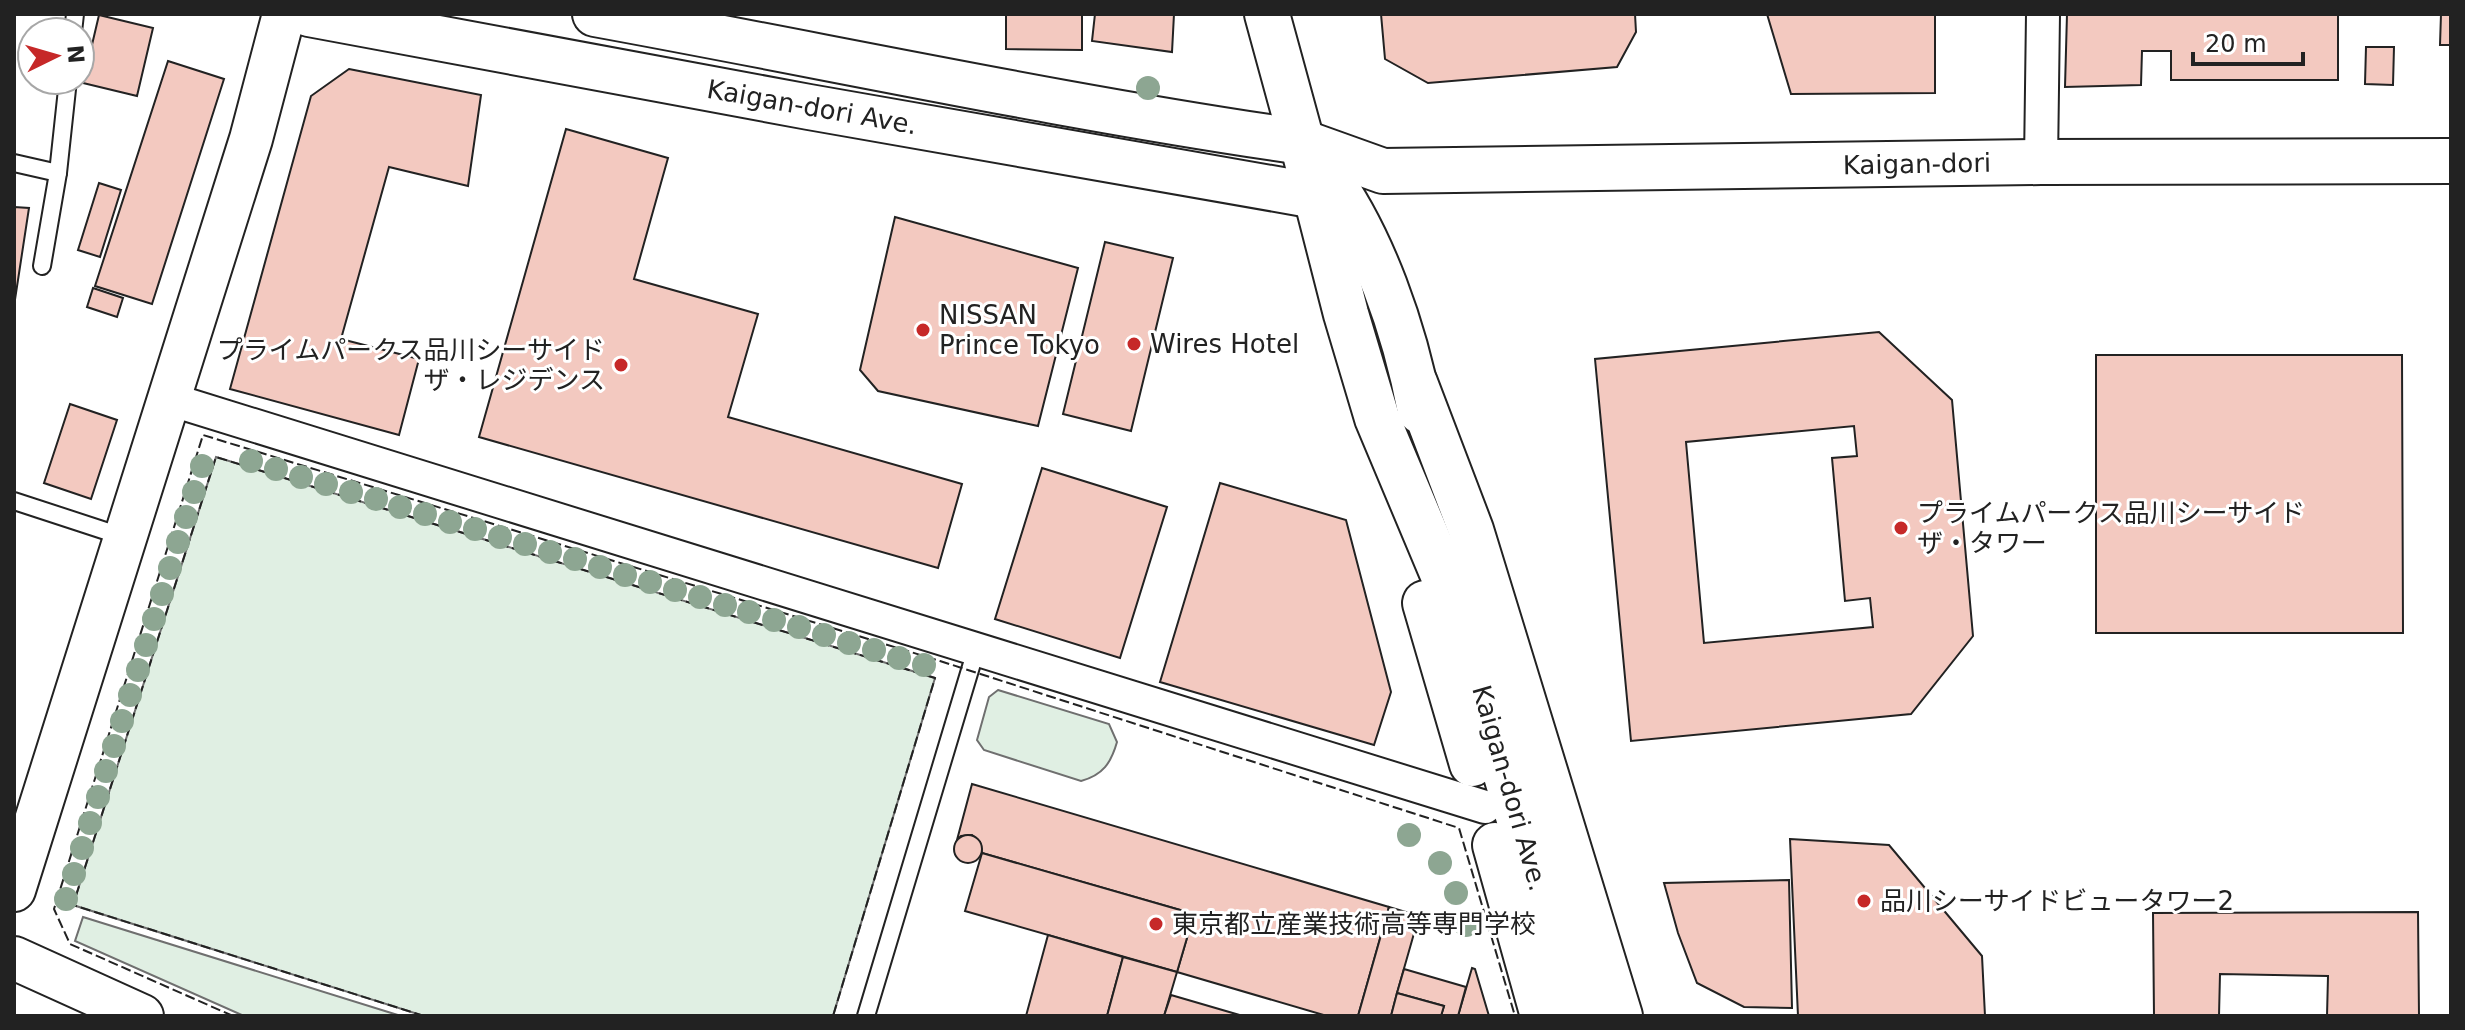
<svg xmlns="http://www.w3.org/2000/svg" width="2465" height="1030" font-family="'DejaVu Sans','Noto Sans JP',sans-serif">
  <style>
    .green { fill: #e0efe3; stroke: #6f6f6f; stroke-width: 2 }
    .building { fill: #f3c9c0; stroke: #222; stroke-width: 2; fill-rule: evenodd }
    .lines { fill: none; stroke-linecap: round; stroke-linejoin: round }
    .service-casing { stroke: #222; stroke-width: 20 }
    .minor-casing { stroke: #222; stroke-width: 36 }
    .tertiary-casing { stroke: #222; stroke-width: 46 }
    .secondary-casing { stroke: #222; stroke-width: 48 }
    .primary-casing { stroke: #222; stroke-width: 48 }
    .trunk-casing { stroke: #222; stroke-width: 48 }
    .service { stroke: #fff; stroke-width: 16 }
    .minor { stroke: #fff; stroke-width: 32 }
    .tertiary { stroke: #fff; stroke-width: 42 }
    .secondary { stroke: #fff; stroke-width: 44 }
    .primary { stroke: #fff; stroke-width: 44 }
    .trunk { stroke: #fff; stroke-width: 44 }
    .fence { stroke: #222; stroke-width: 2; stroke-dasharray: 10 4; stroke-linecap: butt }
    .tree { fill: #8da692 }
    .poi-dot { fill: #c62828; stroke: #fff; stroke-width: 3 }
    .labels { text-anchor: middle; stroke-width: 6; stroke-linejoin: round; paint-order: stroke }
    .street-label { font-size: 26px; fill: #222; stroke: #fff }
    .poi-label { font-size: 26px; fill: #222; stroke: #fff; text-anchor: start }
  </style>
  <rect width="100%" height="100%" fill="#fff"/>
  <!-- green -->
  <g class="green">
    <polygon points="216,457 935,678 833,1016 424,1016 73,905"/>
    <path d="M998,690L1109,724L1117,742C1111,763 1103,775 1081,781L984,750L977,740L989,697Z"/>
    <polygon points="83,917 401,1016 244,1016 75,941"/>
  </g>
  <!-- building -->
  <g class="building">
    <polygon points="1006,14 1082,14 1082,50 1006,49"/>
    <polygon points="1095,14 1174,14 1172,52 1092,41"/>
    <polygon points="1381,14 1635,14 1636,32 1617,67 1428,83 1385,59"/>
    <polygon points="1767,14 1935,14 1935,93 1791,94"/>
    <polygon points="2067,14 2338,14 2338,80 2171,80 2171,51 2142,51 2141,85 2065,87"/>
    <polygon points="2441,14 2451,14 2451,45 2440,45"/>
    <polygon points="99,15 153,28 137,96 83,83"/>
    <polygon points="2366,47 2394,47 2393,85 2365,84"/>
    <polygon points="168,61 224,79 152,304 95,286"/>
    <polygon points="349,69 481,95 468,186 389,167 341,339 419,359 399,435 230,389 311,96"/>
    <polygon points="566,129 668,158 634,279 758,314 728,417 962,484 938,568 479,437"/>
    <polygon points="99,183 121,190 100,257 78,250"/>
    <polygon points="14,207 29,208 14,306"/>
    <polygon points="895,217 1078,268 1038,426 878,391 860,370"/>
    <polygon points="1105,242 1173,258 1131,431 1063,414"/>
    <polygon points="93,288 123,298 117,317 87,307"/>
    <path d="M1879,332L1952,400L1973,636L1911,714L1631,741L1595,359ZM1854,426L1857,456L1832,458L1845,601L1870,598L1873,627L1704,643L1686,442Z"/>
    <polygon points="2096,355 2402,355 2403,633 2096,633"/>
    <polygon points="70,404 117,420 91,499 44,483"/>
    <polygon points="1042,468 1167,507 1120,658 995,619"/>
    <polygon points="1220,483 1346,520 1391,692 1374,745 1160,682"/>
    <polygon points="972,784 1389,907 1358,1016 1327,1016 1177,972 1194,914 982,853 980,842 972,835 961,836 957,840"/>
    <circle cx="968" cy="849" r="14"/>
    <polygon points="1790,839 1889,845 1982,956 1985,1016 1798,1016"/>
    <polygon points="982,853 1194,914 1177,972 965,911"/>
    <polygon points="1789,880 1792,1008 1744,1007 1697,983 1678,933 1664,883"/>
    <polygon points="1389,907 1419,916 1397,993 1391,1016 1358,1016"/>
    <polygon points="2418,912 2419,1016 2327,1016 2328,976 2220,974 2219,1016 2154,1016 2153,913"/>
    <polygon points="1048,935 1123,957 1107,1016 1026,1016"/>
    <polygon points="1123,957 1177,972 1164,1016 1107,1016"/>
    <polygon points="1472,968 1475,969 1489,1016 1458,1016"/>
    <polygon points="1404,969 1466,987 1458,1016 1441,1016 1444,1006 1397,993"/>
    <polygon points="1397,993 1444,1006 1441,1016 1391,1016"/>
    <polygon points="1171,995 1243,1016 1164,1016"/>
  </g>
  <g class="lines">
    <!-- service casing -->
    <g class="service-casing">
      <g id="service">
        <polyline points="73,32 75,14"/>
        <polyline points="14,163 58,173"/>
        <polyline points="42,266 58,173 68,80"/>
        <polyline points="14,501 124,537"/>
        <polyline points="866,1016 976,650"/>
      </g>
    </g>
    <!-- minor casing -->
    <g class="minor-casing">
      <g id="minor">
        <polyline points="2041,162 2043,14"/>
        <polyline points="169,399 1485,807"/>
      </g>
    </g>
    <!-- tertiary casing -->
    <g class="tertiary-casing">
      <g id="tertiary">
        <polyline points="14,890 251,139 284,14"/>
        <polyline points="14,958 142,1016"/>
      </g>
    </g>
    <!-- secondary casing -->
    <g class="secondary-casing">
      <polyline id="secondary" points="1267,14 1302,142"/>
    </g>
    <!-- primary casing -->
    <g class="primary-casing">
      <g id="primary">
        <polyline points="309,14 809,107 1316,196"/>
        <path d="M595,14C831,57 1065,108 1302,142"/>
      </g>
    </g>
    <!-- trunk casing -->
    <g class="trunk-casing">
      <g id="trunk">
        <polyline points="1302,142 1383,171 2041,162 2451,161"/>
        <polyline points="1302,142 1346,314 1377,418 1456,606 1577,1016"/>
        <path d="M1325,172C1373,237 1405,331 1420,411"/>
        <polyline points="1415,383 1471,530 1620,1016"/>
        <polyline points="1425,603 1472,764"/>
        <polyline points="1495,845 1543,1016"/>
      </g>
    </g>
    <!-- service -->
    <use href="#service" class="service"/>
    <!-- minor -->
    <use href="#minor" class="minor"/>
    <!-- tertiary -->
    <use href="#tertiary" class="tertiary"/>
    <!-- secondary -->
    <use href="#secondary" class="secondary"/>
    <!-- primary -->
    <use href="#primary" class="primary"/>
    <!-- trunk -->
    <use href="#trunk" class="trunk"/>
    <!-- fence -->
    <g class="fence">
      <polyline points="233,1016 70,944 54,909 203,435 940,661 1459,828 1515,1016"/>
      <polyline points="424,1016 73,905 216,457 935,678 833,1016"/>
    </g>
  </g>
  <!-- trees -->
  <g class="tree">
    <circle cx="1148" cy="88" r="12"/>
    <circle cx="251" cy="461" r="12"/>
    <circle cx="202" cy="466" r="12"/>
    <circle cx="276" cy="469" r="12"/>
    <circle cx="301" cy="477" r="12"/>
    <circle cx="326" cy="484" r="12"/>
    <circle cx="194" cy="492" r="12"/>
    <circle cx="351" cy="492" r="12"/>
    <circle cx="376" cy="499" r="12"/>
    <circle cx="400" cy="507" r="12"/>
    <circle cx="425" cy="514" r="12"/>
    <circle cx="186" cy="517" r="12"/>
    <circle cx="450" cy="522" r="12"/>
    <circle cx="475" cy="529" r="12"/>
    <circle cx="500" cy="537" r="12"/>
    <circle cx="178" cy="542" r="12"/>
    <circle cx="525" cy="544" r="12"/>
    <circle cx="550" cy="552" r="12"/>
    <circle cx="575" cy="559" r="12"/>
    <circle cx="600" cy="567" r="12"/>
    <circle cx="170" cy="568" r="12"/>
    <circle cx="625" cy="575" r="12"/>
    <circle cx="650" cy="582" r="12"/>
    <circle cx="675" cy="590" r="12"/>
    <circle cx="162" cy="594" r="12"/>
    <circle cx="700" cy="597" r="12"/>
    <circle cx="725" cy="605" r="12"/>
    <circle cx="749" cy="612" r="12"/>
    <circle cx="154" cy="619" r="12"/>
    <circle cx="774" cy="620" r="12"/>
    <circle cx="799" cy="627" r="12"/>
    <circle cx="824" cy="635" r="12"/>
    <circle cx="849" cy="643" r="12"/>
    <circle cx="146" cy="645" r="12"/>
    <circle cx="874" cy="650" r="12"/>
    <circle cx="899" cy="658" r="12"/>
    <circle cx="924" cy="665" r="12"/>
    <circle cx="138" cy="670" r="12"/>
    <circle cx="130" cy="695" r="12"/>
    <circle cx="122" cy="721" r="12"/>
    <circle cx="114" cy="746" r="12"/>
    <circle cx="106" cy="771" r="12"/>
    <circle cx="98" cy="797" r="12"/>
    <circle cx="90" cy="823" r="12"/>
    <circle cx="1409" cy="835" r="12"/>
    <circle cx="82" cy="848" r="12"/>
    <circle cx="1440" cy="863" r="12"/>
    <circle cx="74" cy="874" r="12"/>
    <circle cx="1456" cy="893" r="12"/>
    <circle cx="66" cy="899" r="12"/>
    <circle cx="1466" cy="925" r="12"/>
  </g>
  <!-- markers -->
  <g class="poi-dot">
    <circle cx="923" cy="330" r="8"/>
    <circle cx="1134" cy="344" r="8"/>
    <circle cx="621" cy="365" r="8"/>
    <circle cx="1901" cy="528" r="8"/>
    <circle cx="1864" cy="901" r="8"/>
    <circle cx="1156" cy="924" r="8"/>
  </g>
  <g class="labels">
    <!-- street labels -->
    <g class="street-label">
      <text transform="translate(812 107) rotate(10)" y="9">Kaigan-dori Ave.</text>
      <text transform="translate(1917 164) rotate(-1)" y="9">Kaigan-dori</text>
      <text transform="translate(1510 788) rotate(74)" y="9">Kaigan-dori Ave.</text>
    </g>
    <!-- poi labels -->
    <g class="poi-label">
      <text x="939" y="324">NISSAN<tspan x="939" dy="30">Prince Tokyo</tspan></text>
      <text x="1150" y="353">Wires Hotel</text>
      <text x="605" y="359" text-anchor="end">プライムパークス品川シーサイド<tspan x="605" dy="30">ザ・レジデンス</tspan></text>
      <text x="1917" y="522">プライムパークス品川シーサイド<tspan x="1917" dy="30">ザ・タワー</tspan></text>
      <text x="1880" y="910">品川シーサイドビュータワー2</text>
      <text x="1172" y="933">東京都立産業技術高等専門学校</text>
    </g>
  </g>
  <!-- border -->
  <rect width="2465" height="1030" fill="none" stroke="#222222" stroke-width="32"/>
  <!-- north arrow -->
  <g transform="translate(56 56) rotate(85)"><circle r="38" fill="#ffffff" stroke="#a7a7a7" stroke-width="2"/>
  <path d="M0-6L14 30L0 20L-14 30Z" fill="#c62828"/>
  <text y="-12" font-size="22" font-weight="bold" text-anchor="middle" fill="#222222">N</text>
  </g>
  <!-- scale -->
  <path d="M2193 52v12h110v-12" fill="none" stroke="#222222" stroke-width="4"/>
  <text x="2205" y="52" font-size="24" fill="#222222" stroke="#ffffff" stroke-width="6" paint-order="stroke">20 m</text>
</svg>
